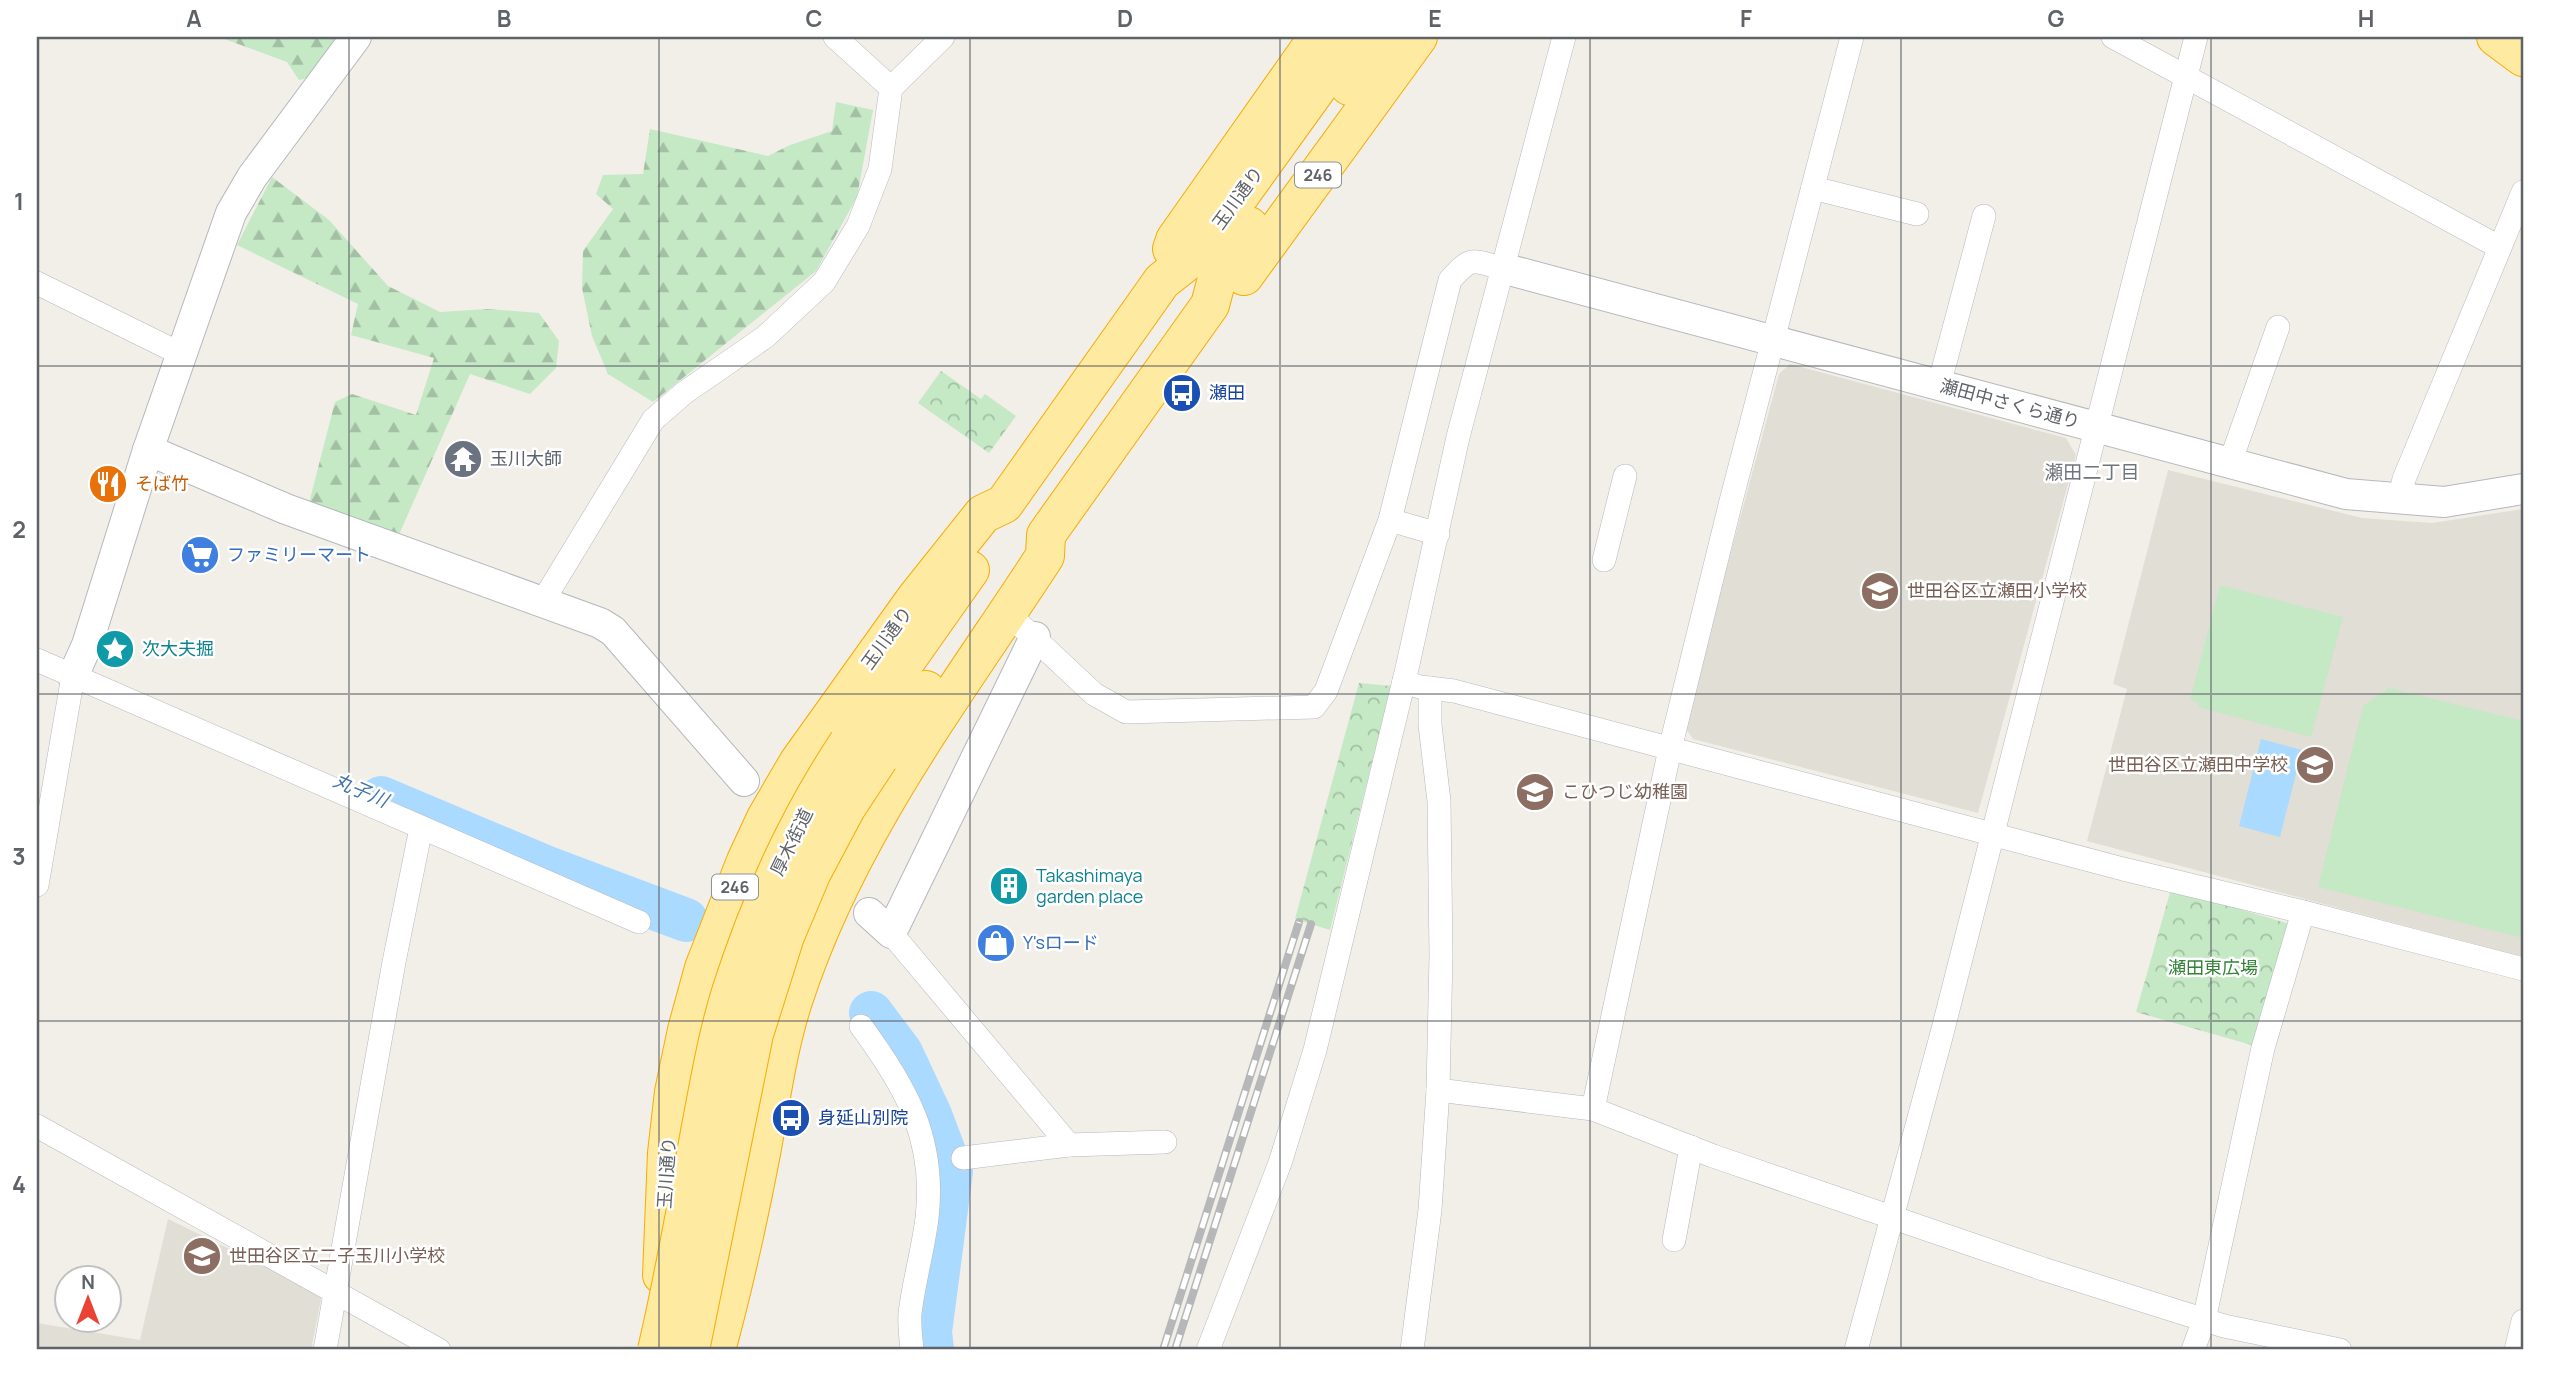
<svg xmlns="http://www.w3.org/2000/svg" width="2560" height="1387" font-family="Manrope,'Noto Sans JP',sans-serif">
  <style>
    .education { fill: #e1ded6 }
    .forest { fill: url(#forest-firs) }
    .park { fill: url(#park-crowns) }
    .pitch { fill: #c5e8c5 }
    .water { fill: #aadaff }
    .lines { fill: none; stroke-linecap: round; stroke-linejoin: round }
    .river { stroke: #aadaff; stroke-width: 44 }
    .minor-casing { stroke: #b5b8bc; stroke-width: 24 }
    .tertiary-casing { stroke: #b5b8bc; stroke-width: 32 }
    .trunk-casing { stroke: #f9ab00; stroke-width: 40 }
    .minor { stroke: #fff; stroke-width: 23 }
    .tertiary { stroke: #fff; stroke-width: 30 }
    .trunk { stroke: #feeaa1; stroke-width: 38 }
    .rail-casing { stroke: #b6b7b8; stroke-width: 8 }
    .rail { stroke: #fff; stroke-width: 5; stroke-dasharray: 16; stroke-linecap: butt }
    .trunk-bridge-casing { stroke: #f9ab00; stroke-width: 40; stroke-linecap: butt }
    .trunk-bridge { stroke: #feeaa1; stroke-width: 38 }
    .grid { fill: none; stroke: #5f6368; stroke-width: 2; stroke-opacity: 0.55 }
    .labels { text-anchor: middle; stroke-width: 5; stroke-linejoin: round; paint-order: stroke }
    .shield { fill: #fff; stroke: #8f9295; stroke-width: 2 }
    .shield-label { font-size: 16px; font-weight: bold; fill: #5f6368 }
    .street-label { font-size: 18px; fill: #5f6368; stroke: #fff }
    .transit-label { font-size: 18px; fill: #164399; stroke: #fff; text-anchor: start }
    .worship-label { font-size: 18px; fill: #5b616d; stroke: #fff; text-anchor: start }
    .food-label { font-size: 18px; fill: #c56008; stroke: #fff; text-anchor: start }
    .shop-label { font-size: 18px; fill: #366cbe; stroke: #fff; text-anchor: start }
    .education-label { font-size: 18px; fill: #785e54; stroke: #fff; text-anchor: start }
    .culture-label { font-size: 18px; fill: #0d838f; stroke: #fff; text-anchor: start }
    .park-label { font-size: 18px; fill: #348238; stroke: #fff }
    .neighbourhood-label { font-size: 19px; fill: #70757a; stroke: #fff }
    .water-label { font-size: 19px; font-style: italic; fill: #4174aa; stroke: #fff }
    .neatline { fill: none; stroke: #5f6368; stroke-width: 2.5 }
    .grid-label { font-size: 23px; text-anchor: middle; font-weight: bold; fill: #5f6368 }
  </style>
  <defs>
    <pattern id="forest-firs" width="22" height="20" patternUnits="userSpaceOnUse" patternTransform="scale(1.75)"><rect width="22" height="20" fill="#c5e8c5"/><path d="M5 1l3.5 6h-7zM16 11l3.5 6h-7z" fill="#a3c0a4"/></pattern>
    <pattern id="park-crowns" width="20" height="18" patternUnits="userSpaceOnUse" patternTransform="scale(1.75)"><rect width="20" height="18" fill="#c5e8c5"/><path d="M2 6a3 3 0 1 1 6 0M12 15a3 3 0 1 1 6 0" fill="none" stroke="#a3c0a4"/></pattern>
  </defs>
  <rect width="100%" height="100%" fill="#f1efe8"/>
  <!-- education -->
  <g class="education">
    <polygon points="1790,364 2066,438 2076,455 1978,813 1693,739 1684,726 1779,374"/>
    <polygon points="2168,470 2362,518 2432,523 2523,509 2523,957 2087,841 2127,689 2113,684"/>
    <polygon points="168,1219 322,1294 311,1350 37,1350 37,1323 140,1340"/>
  </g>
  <!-- forest -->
  <g class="forest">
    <polygon points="219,37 342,37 311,77 299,80 287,62"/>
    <polygon points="836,102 873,110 857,197 816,271 653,402 608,374 592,336 582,288 583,251 613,209 596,194 603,175 643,174 650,129 768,156 790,145 832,131"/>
    <polygon points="272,177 329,220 388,286 440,312 487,309 539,313 559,341 556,368 530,394 470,374 397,539 309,503 335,402 352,394 416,415 434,358 351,335 358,304 237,245"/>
  </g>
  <!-- park -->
  <g class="park">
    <polygon points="941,371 981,399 985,394 1016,416 989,453 918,403"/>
    <polygon points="1359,683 1391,686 1330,930 1295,919"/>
    <polygon points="2171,889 2290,924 2255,1046 2136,1012"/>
  </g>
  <!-- pitch -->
  <g class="pitch">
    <polygon points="2220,585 2343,617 2311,737 2198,707 2198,703 2190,700"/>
    <polygon points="2389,688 2523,721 2523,938 2318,887 2363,706"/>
  </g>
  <!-- water -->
  <polygon class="water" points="2261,739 2302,750 2280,837 2239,826"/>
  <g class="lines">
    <!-- river -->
    <g class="river">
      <polyline points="381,798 545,867 686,920"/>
      <polyline points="871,1013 901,1053 930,1115 951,1171 930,1332 932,1350"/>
    </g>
    <!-- minor casing -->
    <g class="minor-casing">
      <g id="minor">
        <polyline points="835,37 891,88"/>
        <polyline points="2113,37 2499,247"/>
        <polyline points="1813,188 1917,214"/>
        <polyline points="37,283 181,354"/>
        <polyline points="1939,385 1984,216"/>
        <polyline points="2230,463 2278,327"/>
        <polyline points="2399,500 2404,479 2523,192"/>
        <polyline points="1390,520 1438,534"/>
        <polyline points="1604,560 1625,476"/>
        <polyline points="543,601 653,420 684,393 765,337 824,282 858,226 880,169 891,88 943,37"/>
        <path d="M1011,608L1017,622L1094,694L1126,712L1314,707L1326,691L1390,520L1450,280C1472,256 1470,260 1502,268"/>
        <polyline points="37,660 639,922"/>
        <polyline points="1404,682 1420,687 1454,691 2123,869 2303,912 2523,969"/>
        <polyline points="37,885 73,676"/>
        <polyline points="891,933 1069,1145 963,1158"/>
        <path d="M861,1026C906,1087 936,1139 927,1218C923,1250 914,1281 910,1313C909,1325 911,1338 912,1350"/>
        <polyline points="1438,1090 1593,1109 1713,1156 2043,1269 2224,1326 2340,1350"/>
        <polyline points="1593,1109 1670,749 1731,501 1852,37"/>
        <polyline points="37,1126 439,1350"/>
        <polyline points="1069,1145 1165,1142"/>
        <polyline points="1674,1240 1691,1147"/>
        <polyline points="325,1350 394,962 421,828"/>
        <polyline points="1208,1350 1280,1163 1315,1050 1408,664 1458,437 1564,37"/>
        <polyline points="1412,1350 1430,1210 1438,1090 1441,955 1439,801 1430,725 1430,688"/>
        <polyline points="1856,1350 1941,1037 2196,37"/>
        <polyline points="2193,1350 2204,1320 2263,1048 2303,912"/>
        <polyline points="2516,1350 2523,1321"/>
      </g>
    </g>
    <!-- tertiary casing -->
    <g class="tertiary-casing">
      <g id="tertiary">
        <polyline points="1502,268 2346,494 2444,502 2523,489"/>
        <polyline points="148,450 286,509 600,623 613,631 744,781"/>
        <polyline points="73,676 87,645 148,450 231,213 252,177 356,37"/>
        <polyline points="869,913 891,933 1035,637"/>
      </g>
    </g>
    <!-- trunk casing -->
    <g class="trunk-casing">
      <g id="trunk">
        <polyline points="2496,37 2523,57"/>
        <polyline points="1349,86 1385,37"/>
        <polyline points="1172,249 1175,240 1318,37"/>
        <polyline points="1244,276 1418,37"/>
        <polyline points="848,743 970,570"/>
        <polyline points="879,758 926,690"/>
        <polyline points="662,1275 667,1153 674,1092 687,1030 704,968 746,861 766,818 798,763 916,598 983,514 1004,504 1162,281 1199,252 1354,37"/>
        <path d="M716,1350C734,1284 749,1216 762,1148C771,1098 778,1046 794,998C847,835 953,697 1045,556L1046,535L1210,305L1220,267L1249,226"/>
      </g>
    </g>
    <!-- minor -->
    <use href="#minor" class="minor"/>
    <!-- tertiary -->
    <use href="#tertiary" class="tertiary"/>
    <!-- trunk -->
    <use href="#trunk" class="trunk"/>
    <!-- rail casing -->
    <g class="rail-casing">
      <g id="rail">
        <polyline points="1163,1350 1299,922"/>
        <polyline points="1175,1350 1311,924"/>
      </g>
    </g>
    <!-- rail -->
    <use href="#rail" class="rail"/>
    <!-- trunk-bridge casing -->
    <g class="trunk-bridge-casing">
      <g id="trunk-bridge">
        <path d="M657,1350C674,1278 687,1205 700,1132C709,1085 717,1037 731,992C759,904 797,820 848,743"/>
        <polyline points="690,1350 754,1034 785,936 812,872 846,808 879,758"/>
      </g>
    </g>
    <!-- trunk-bridge -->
    <use href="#trunk-bridge" class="trunk-bridge"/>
  </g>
  <!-- grid -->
  <path class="grid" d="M349,37V1350M659,37V1350M970,37V1350M1280,37V1350M1590,37V1350M1901,37V1350M2211,37V1350M37,366H2523M37,694H2523M37,1021H2523"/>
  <!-- icons -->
  <defs>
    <g id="bus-disc" transform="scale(2.0125)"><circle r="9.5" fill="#1a4fb4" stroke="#fff"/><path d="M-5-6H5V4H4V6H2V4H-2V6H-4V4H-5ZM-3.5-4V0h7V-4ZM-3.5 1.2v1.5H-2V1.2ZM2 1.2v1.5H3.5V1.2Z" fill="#fff"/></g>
    <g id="temple-disc" transform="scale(2.0125)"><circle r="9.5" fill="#6b7280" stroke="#fff"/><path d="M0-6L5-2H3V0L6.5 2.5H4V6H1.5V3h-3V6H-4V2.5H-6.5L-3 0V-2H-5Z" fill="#fff"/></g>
    <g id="restaurant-disc" transform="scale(2.0125)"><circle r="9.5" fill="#e8710a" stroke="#fff"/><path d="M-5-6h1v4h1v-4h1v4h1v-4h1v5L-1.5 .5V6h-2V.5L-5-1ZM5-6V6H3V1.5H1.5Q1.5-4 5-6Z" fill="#fff"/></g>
    <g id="supermarket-disc" transform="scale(2.0125)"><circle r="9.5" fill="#3f7fe0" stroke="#fff"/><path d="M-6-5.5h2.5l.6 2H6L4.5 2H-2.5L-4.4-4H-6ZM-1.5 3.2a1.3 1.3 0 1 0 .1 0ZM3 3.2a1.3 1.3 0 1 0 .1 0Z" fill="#fff"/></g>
    <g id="school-disc" transform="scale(2.0125)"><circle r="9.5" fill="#8d6e63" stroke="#fff"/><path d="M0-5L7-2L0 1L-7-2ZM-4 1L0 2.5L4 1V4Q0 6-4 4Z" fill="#fff"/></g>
    <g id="sight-disc" transform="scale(2.0125)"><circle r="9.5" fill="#0f9aa8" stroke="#fff"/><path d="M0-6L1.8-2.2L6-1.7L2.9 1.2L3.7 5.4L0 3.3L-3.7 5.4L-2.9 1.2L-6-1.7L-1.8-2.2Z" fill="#fff"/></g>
    <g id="building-disc" transform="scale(2.0125)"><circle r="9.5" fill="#0f9aa8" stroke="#fff"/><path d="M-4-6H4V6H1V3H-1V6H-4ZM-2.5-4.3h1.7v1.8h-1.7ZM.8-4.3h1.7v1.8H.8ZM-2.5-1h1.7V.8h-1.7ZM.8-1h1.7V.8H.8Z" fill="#fff"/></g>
    <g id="shop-disc" transform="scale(2.0125)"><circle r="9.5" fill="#3f7fe0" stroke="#fff"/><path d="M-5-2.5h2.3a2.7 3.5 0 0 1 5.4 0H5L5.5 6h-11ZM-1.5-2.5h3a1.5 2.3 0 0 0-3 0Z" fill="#fff"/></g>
  </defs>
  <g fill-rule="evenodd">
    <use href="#bus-disc" x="1182" y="393"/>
    <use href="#temple-disc" x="463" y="459"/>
    <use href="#restaurant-disc" x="108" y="484"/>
    <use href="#supermarket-disc" x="200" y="555"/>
    <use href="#school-disc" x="1880" y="591"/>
    <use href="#sight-disc" x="115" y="649"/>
    <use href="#school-disc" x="2315" y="765"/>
    <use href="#school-disc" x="1535" y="792"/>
    <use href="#building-disc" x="1009" y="886"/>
    <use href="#shop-disc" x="996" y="943"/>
    <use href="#bus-disc" x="791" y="1118"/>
    <use href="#school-disc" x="202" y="1256"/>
  </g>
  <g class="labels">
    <!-- shield labels -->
    <g class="shield">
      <rect x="1295" y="162.5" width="46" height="25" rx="5"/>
      <rect x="712" y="874.5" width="46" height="25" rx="5"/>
    </g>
    <g class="shield-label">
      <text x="1318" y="181">246</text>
      <text x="735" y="893">246</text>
    </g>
    <!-- street labels -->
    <g class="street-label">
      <text transform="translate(1238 198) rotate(-54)" y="6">玉川通り</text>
      <text transform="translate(2010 404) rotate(15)" y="6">瀬田中さくら通り</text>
      <text transform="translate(887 638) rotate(-54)" y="6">玉川通り</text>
      <text transform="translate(792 842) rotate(-64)" y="6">厚木街道</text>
      <text transform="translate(667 1173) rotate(-86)" y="6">玉川通り</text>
    </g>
    <!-- transit labels -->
    <g class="transit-label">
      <text x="1209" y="399">瀬田</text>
      <text x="818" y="1124">身延山別院</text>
    </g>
    <!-- worship labels -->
    <g class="worship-label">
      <text x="490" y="465">玉川大師</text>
    </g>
    <!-- food labels -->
    <g class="food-label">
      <text x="135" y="490">そば竹</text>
    </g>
    <!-- shop labels -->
    <g class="shop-label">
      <text x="227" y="561">ファミリーマート</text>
      <text x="1023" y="949">Y'sロード</text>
    </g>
    <!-- education labels -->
    <g class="education-label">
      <text x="1907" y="597">世田谷区立瀬田小学校</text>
      <text x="2288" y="771" text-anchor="end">世田谷区立瀬田中学校</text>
      <text x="1562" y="798">こひつじ幼稚園</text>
      <text x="229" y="1262">世田谷区立二子玉川小学校</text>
    </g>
    <!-- culture labels -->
    <g class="culture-label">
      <text x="142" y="655">次大夫掘</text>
      <text x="1036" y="882">Takashimaya<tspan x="1036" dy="21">garden place</tspan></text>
    </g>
    <!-- park labels -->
    <g class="park-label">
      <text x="2213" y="974">瀬田東広場</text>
    </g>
    <!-- neighbourhood labels -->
    <g class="neighbourhood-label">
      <text x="2092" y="479">瀬田二丁目</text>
    </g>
    <!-- water labels -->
    <g class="water-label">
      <text transform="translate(361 790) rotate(23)" y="7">丸子川</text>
    </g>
  </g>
  <!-- border -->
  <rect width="2560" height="1387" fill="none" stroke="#ffffff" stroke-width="77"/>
  <!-- north arrow -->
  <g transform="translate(88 1299)"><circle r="33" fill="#ffffff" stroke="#bfc1c3" stroke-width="2"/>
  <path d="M0-5L12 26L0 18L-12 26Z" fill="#ea4335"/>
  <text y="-10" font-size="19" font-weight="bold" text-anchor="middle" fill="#5f6368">N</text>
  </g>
  <rect x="38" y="38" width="2484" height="1310" class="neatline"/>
  <g class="grid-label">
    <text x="194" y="27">A</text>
    <text x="504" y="27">B</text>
    <text x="814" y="27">C</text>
    <text x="1125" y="27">D</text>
    <text x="1435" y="27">E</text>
    <text x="1746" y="27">F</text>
    <text x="2056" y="27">G</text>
    <text x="2366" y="27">H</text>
    <text x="19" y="210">1</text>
    <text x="19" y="538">2</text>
    <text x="19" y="865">3</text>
    <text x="19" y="1193">4</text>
  </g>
</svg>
